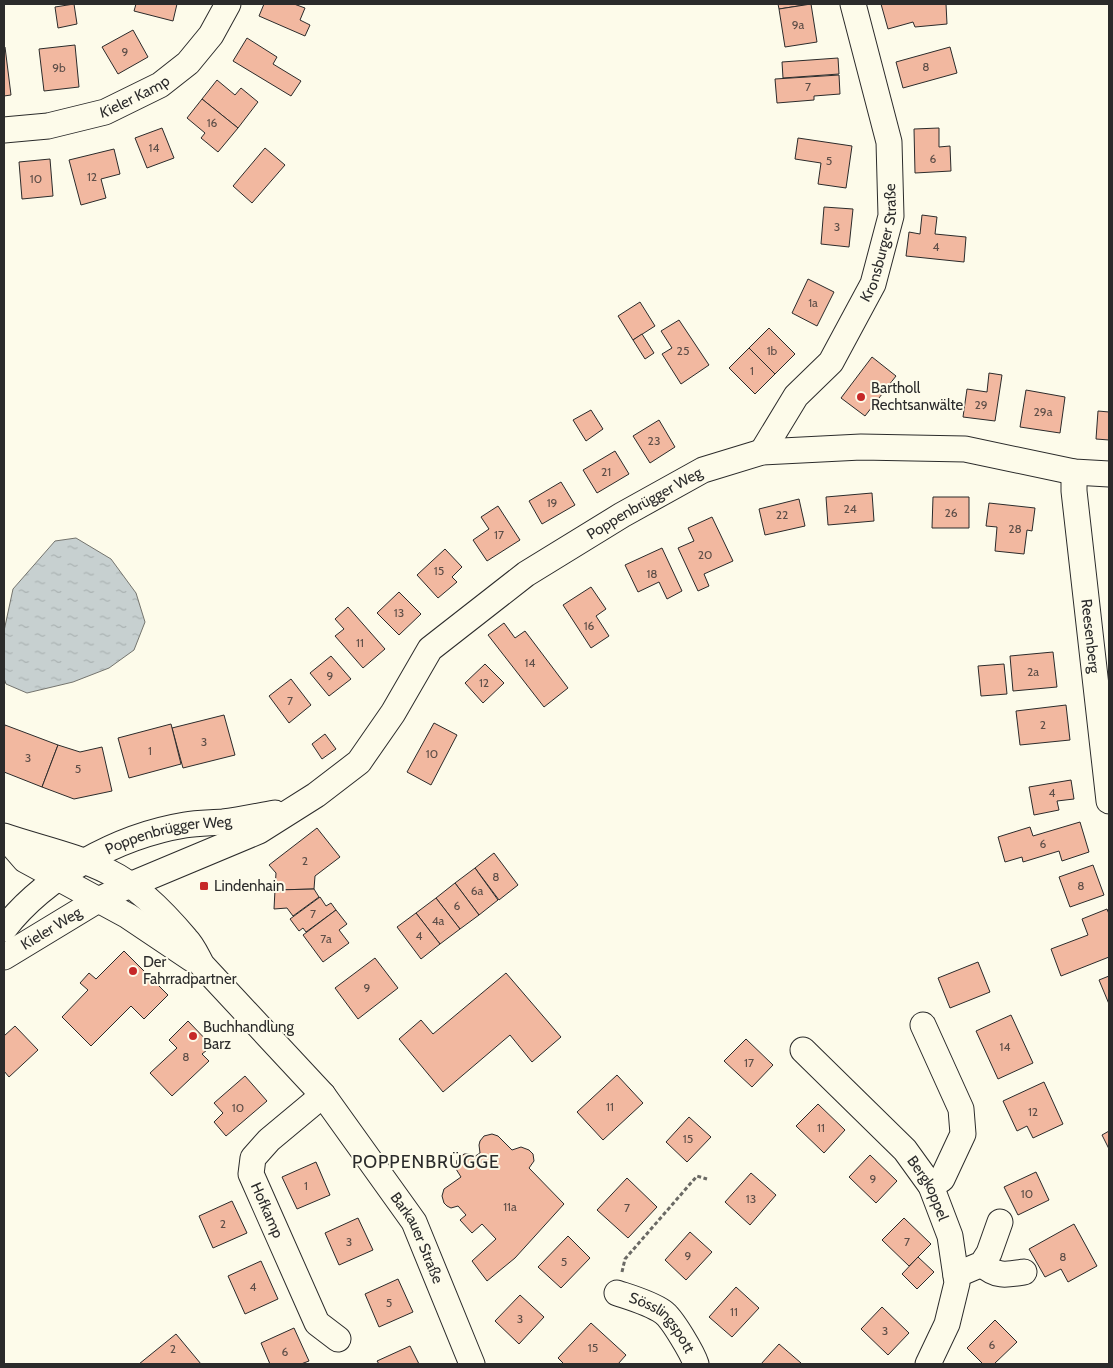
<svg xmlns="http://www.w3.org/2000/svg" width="1113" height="1368" font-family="Cabin,sans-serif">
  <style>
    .water { fill: url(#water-ripples); stroke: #74746e }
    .building { fill: #f2b8a0; stroke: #2b2b2b }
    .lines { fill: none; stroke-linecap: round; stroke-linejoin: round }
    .minor-casing { stroke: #2b2b2b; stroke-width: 27 }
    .path { stroke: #6a6964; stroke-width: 3; stroke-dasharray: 4 2.5; stroke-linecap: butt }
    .minor { stroke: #fdfbea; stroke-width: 25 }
    .poi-dot { fill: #c62828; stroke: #fdfbea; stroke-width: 2 }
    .labels { text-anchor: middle; stroke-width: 4; stroke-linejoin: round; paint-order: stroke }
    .number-label { font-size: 12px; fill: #5d4e48 }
    .street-label { font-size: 15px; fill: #2b2b2b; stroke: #fdfbea }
    .poi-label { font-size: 15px; fill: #2b2b2b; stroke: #fdfbea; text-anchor: start }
    .quarter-label { font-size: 18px; letter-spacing: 1px; fill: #2b2b2b; stroke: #fdfbea }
  </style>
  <defs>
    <pattern id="water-ripples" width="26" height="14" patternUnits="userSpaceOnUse" patternTransform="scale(1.25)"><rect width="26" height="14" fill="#c7d0d0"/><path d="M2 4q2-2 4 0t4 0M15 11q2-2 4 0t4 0" fill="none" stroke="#abb3b3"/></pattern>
  </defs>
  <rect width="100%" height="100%" fill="#fdfbea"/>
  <!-- water -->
  <polygon class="water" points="76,538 111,559 136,593 145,622 134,650 109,668 73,682 27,693 6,684 4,678 4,631 13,589 55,541"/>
  <!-- building -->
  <g class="building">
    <polygon points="74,4 77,24 58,28 55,7"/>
    <polygon points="136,4 177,4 173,21 134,11"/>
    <polygon points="264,4 294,4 305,8 300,20 310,25 305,36 259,16"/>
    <polygon points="778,4 811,4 779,9"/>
    <polygon points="811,4 817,42 785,47 779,9"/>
    <polygon points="881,4 946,4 947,24 915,27 913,22 888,29"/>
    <polygon points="133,30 148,57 118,74 102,47"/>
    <polygon points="247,38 277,57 273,64 301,81 291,96 233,61"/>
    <polygon points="75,45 79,87 44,91 39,49"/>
    <polygon points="4,47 5,47 11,95 4,96"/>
    <polygon points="950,47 957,73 903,88 896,62"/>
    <polygon points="838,58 839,74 783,78 782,62"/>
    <polygon points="839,75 840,94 814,96 814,100 777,103 775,79"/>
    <polygon points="217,80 235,95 241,88 258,102 238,128 202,99"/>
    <polygon points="202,99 238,128 218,152 201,138 205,133 187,118"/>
    <polygon points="162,128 174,158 147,168 135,138"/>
    <polygon points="939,128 939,147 950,146 951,171 915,173 914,129"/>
    <polygon points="798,138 852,146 846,188 818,184 821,163 795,159"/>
    <polygon points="265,148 285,165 252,203 233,186"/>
    <polygon points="114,149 120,174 101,179 106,198 81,205 69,160"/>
    <polygon points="50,159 53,196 22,199 19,162"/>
    <polygon points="824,207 853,209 849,247 821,244"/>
    <polygon points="922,215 937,217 935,234 966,237 964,262 906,256 909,232 920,234"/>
    <polygon points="808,279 834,292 817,326 792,313"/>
    <polygon points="640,302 655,326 633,340 618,316"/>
    <polygon points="679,320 709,365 681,384 662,354 672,348 661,331"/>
    <polygon points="769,328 795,354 775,374 749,348"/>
    <polygon points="642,334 654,353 645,359 633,340"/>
    <polygon points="749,348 775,374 755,394 729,368"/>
    <polygon points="872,357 896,376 865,416 841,398"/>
    <polygon points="989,373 1002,375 995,421 963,417 967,389 987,392"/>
    <polygon points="1026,390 1065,397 1060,433 1020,427"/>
    <polygon points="591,410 603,429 586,441 573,420"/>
    <polygon points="1098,411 1109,412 1109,440 1096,439"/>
    <polygon points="659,420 675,447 650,463 633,436"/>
    <polygon points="615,451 629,474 597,493 583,470"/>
    <polygon points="561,482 575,505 542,524 529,501"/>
    <polygon points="872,493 874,521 828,525 826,497"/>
    <polygon points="933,497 969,497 969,528 932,528"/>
    <polygon points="799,499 805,526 765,535 759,509"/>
    <polygon points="989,503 1035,508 1032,531 1027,530 1024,554 995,551 997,527 986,526"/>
    <polygon points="498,506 520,540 487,561 473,540 489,529 481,517"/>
    <polygon points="712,517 733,561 704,574 709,586 698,591 678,548 694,541 688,528"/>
    <polygon points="662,548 682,591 667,599 659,582 638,592 625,565"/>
    <polygon points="445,549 462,567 452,577 457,582 438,598 417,575"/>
    <polygon points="591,587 606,609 596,616 609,636 591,648 563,605"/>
    <polygon points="399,592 421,614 399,635 377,613"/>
    <polygon points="348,607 385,649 363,668 335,636 344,629 335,619"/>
    <polygon points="504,623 515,638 525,631 568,688 544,707 488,635"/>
    <polygon points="1053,652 1057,687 1013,691 1010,656"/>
    <polygon points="331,656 351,679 329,696 310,673"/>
    <polygon points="485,664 504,683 483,703 465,683"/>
    <polygon points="1004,664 1007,694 981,696 978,666"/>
    <polygon points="291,679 311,705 289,723 269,696"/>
    <polygon points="1066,705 1070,740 1020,745 1016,711"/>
    <polygon points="224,715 235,755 183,768 172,728"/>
    <polygon points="434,723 457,735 431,785 407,772"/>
    <polygon points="171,724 181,764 129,778 118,738"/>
    <polygon points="5,725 58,745 42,787 4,772 4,729"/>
    <polygon points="325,734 336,749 322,759 312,744"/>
    <polygon points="58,745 80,752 102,747 112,791 74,799 42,787"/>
    <polygon points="1071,780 1074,799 1057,801 1059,810 1034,815 1029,787"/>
    <polygon points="1080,822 1089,852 1062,861 1059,851 1023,862 1022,857 1005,862 998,837 1030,827 1033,836"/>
    <polygon points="317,828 340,857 315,876 314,889 275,890 276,873 269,865"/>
    <polygon points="494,853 518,885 499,900 475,868"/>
    <polygon points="1093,865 1104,895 1070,907 1059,877"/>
    <polygon points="475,868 498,900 479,915 455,883"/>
    <polygon points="455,883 479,915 460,929 436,898"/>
    <polygon points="314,889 319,897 293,916 287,908 274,909 275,890"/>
    <polygon points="320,897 326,906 331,903 336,910 306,932 303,928 299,931 290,919"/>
    <polygon points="436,898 460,929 440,944 416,913"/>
    <polygon points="1107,909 1109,914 1109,957 1061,976 1051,949 1088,935 1082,919"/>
    <polygon points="336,910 347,924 339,930 349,943 323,962 303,935"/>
    <polygon points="416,913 440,944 421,959 397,927"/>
    <polygon points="124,951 168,995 144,1019 131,1006 91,1046 62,1017 88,990 80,983 89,973 96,979"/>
    <polygon points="375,958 398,988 358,1019 335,988"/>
    <polygon points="978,962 990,992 950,1008 938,978"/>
    <polygon points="506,973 561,1037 532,1062 510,1035 443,1092 399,1039 421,1020 433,1034"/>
    <polygon points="1109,976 1109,1004 1099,980"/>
    <polygon points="1011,1015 1033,1063 998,1079 976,1031"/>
    <polygon points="188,1021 212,1046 202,1054 209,1061 172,1096 150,1073 177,1048 169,1040"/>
    <polygon points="15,1026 38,1050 9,1077 4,1071 4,1036"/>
    <polygon points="746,1039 773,1065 752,1087 724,1061"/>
    <polygon points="617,1075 643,1103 603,1140 577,1112"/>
    <polygon points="245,1076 267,1101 226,1136 214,1122 223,1113 214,1103"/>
    <polygon points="1044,1082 1063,1124 1033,1138 1027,1126 1017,1131 1003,1101"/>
    <polygon points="818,1104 845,1130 824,1153 796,1126"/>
    <polygon points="689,1117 711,1137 687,1162 666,1142"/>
    <polygon points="1109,1131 1109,1149 1102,1135"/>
    <polygon points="492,1134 498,1136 512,1150 521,1147 529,1150 533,1154 534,1161 529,1168 564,1204 515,1258 487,1281 472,1261 496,1239 482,1224 472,1233 460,1220 466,1215 458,1206 451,1208 447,1206 444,1203 442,1196 444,1189 461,1177 456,1169 457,1160 464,1154 470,1154 474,1157 480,1153 479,1145 480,1141 484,1136"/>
    <polygon points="870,1155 897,1181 876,1203 849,1177"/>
    <polygon points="316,1162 330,1195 297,1209 282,1177"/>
    <polygon points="1036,1172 1049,1200 1018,1215 1004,1187"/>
    <polygon points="751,1173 776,1195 750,1225 725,1202"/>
    <polygon points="627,1178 657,1207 628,1238 597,1210"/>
    <polygon points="232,1201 247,1233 213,1248 199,1216"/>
    <polygon points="358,1218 373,1250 339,1265 325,1233"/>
    <polygon points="904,1218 931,1244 909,1266 882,1240"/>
    <polygon points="1074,1224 1097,1266 1068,1282 1061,1269 1045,1277 1029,1249"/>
    <polygon points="690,1232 712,1252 686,1280 665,1260"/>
    <polygon points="568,1236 590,1258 561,1288 538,1267"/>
    <polygon points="918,1257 934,1272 917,1289 902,1274"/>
    <polygon points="261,1261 278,1299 245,1314 228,1276"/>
    <polygon points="398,1279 413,1312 379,1327 365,1294"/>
    <polygon points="736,1287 759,1308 732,1337 709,1317"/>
    <polygon points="520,1295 544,1317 519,1344 495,1321"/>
    <polygon points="882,1307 909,1333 888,1355 861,1329"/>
    <polygon points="995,1320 1017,1342 994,1364 983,1364 967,1348"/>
    <polygon points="591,1323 626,1355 618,1364 564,1364 558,1358"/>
    <polygon points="294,1328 309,1361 301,1364 270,1364 261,1343"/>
    <polygon points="176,1334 201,1364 139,1364"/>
    <polygon points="779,1344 801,1363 800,1364 761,1364"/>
    <polygon points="410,1346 419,1364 379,1364 377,1361"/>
  </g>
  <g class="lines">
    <!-- minor casing -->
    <g class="minor-casing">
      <g id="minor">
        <path id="s1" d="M4,130L48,126L105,112L160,85L188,63L211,35L228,4"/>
        <path id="s2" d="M762,452L796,396L831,362L873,284L891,216L889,142L853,4"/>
        <path id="s3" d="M1074,472V491L1109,801"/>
        <path id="s4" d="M4,836C39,848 75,855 109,872C138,886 165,914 186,939C193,946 197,956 202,965L323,1095L414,1222L472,1364"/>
        <polyline points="5,837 25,860 128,916 192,959"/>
        <path id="s5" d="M4,929C45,876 118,836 185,825C197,823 210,823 223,822C240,820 258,816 275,813"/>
        <path id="s6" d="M4,957L98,900L130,885L259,831L316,795L359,762L393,713L430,649L526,574L622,515L703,470L762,452L861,447L965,449L1074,472L1109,474"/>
        <polyline points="923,1025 961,1109 963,1134 942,1179 931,1186"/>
        <path id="s7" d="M803,1050L905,1150L931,1186L950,1236L957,1283L947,1324L928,1364"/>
        <path id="s8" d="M323,1095L269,1140L253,1158L251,1174L317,1323L338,1339"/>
        <path d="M982,1264C996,1277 1006,1275 1024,1272"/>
        <polyline points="956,1275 982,1264 989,1253 1000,1222"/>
        <path id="s9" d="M617,1293C632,1298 650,1303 663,1312C672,1318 693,1354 696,1364"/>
      </g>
    </g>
    <!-- path -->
    <polyline class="path" points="622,1272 625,1259 697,1176 707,1179"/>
    <!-- minor -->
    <use href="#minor" class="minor"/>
  </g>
  <!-- markers -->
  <g class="poi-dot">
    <circle cx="861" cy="397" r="5"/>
    <rect x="199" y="881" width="10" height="10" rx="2.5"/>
    <circle cx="133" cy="971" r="5"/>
    <circle cx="193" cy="1036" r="5"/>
  </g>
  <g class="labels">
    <!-- number labels -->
    <g class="number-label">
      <text x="798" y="29">9a</text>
      <text x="125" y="56">9</text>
      <text x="926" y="71">8</text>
      <text x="59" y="72">9b</text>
      <text x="808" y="91">7</text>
      <text x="212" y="127">16</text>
      <text x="154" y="152">14</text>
      <text x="933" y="163">6</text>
      <text x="829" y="165">5</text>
      <text x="92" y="181">12</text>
      <text x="36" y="183">10</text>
      <text x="837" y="231">3</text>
      <text x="936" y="251">4</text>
      <text x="813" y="307">1a</text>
      <text x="683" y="355">25</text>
      <text x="772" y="355">1b</text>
      <text x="752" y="375">1</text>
      <text x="981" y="409">29</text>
      <text x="1043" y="416">29a</text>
      <text x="654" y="445">23</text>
      <text x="606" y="476">21</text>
      <text x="552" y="507">19</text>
      <text x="850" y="513">24</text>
      <text x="951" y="517">26</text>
      <text x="782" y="519">22</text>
      <text x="1015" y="533">28</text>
      <text x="499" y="539">17</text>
      <text x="705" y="559">20</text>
      <text x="439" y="575">15</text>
      <text x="652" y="578">18</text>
      <text x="399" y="617">13</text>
      <text x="589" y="630">16</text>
      <text x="360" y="647">11</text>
      <text x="530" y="667">14</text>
      <text x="1033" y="676">2a</text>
      <text x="330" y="680">9</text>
      <text x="484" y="687">12</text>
      <text x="290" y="705">7</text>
      <text x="1043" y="729">2</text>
      <text x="204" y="746">3</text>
      <text x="150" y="755">1</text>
      <text x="432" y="758">10</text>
      <text x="28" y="762">3</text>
      <text x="78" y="773">5</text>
      <text x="1052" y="797">4</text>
      <text x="1043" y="848">6</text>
      <text x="305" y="865">2</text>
      <text x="496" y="881">8</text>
      <text x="1081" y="890">8</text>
      <text x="477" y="895">6a</text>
      <text x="457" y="910">6</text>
      <text x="313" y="918">7</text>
      <text x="438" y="925">4a</text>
      <text x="419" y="940">4</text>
      <text x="326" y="943">7a</text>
      <text x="367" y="992">9</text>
      <text x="1005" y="1051">14</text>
      <text x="186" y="1061">8</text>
      <text x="749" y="1067">17</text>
      <text x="610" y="1111">11</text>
      <text x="238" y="1112">10</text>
      <text x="1033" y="1116">12</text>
      <text x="821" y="1132">11</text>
      <text x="688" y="1143">15</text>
      <text x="873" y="1183">9</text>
      <text x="306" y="1190">1</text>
      <text x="1027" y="1198">10</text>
      <text x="751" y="1203">13</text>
      <text x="510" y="1211">11a</text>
      <text x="627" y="1212">7</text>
      <text x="223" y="1228">2</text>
      <text x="349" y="1246">3</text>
      <text x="907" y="1246">7</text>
      <text x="688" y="1260">9</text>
      <text x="1063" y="1261">8</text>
      <text x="564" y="1266">5</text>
      <text x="253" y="1291">4</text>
      <text x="389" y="1307">5</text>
      <text x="734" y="1316">11</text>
      <text x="520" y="1323">3</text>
      <text x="885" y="1335">3</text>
      <text x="992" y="1349">6</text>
      <text x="593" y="1352">15</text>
      <text x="173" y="1353">2</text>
      <text x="285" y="1356">6</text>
    </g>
    <!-- street labels -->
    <g class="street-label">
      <text dy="5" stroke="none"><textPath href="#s1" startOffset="136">Kieler Kamp</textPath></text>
      <text dy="5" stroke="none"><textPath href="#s2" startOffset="245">Kronsburger Straße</textPath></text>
      <text dy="5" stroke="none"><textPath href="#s6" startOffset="800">Poppenbrügger Weg</textPath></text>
      <text dy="5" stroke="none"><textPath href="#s3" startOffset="165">Reesenberg</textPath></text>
      <text dy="5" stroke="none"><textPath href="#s5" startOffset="195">Poppenbrügger Weg</textPath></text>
      <text dy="5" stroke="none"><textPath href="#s6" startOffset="55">Kieler Weg</textPath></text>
      <text dy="5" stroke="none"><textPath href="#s7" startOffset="188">Bergkoppel</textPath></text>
      <text dy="5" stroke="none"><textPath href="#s8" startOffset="150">Hofkamp</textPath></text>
      <text dy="5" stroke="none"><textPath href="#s4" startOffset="594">Barkauer Straße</textPath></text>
      <text dy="5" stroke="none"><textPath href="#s9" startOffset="56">Sösslingspott</textPath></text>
    </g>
    <!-- poi labels -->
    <g class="poi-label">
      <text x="871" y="393">Bartholl<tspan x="871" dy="17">Rechtsanwälte</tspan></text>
      <text x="214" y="891">Lindenhain</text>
      <text x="143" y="967">Der<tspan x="143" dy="17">Fahrradpartner</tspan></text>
      <text x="203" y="1032">Buchhandlung<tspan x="203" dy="17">Barz</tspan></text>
    </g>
    <!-- quarter labels -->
    <g class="quarter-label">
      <text x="426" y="1168">POPPENBRÜGGE</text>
    </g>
  </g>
  <!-- border -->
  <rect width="1113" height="1368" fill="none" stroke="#2b2b2b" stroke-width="10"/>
</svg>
